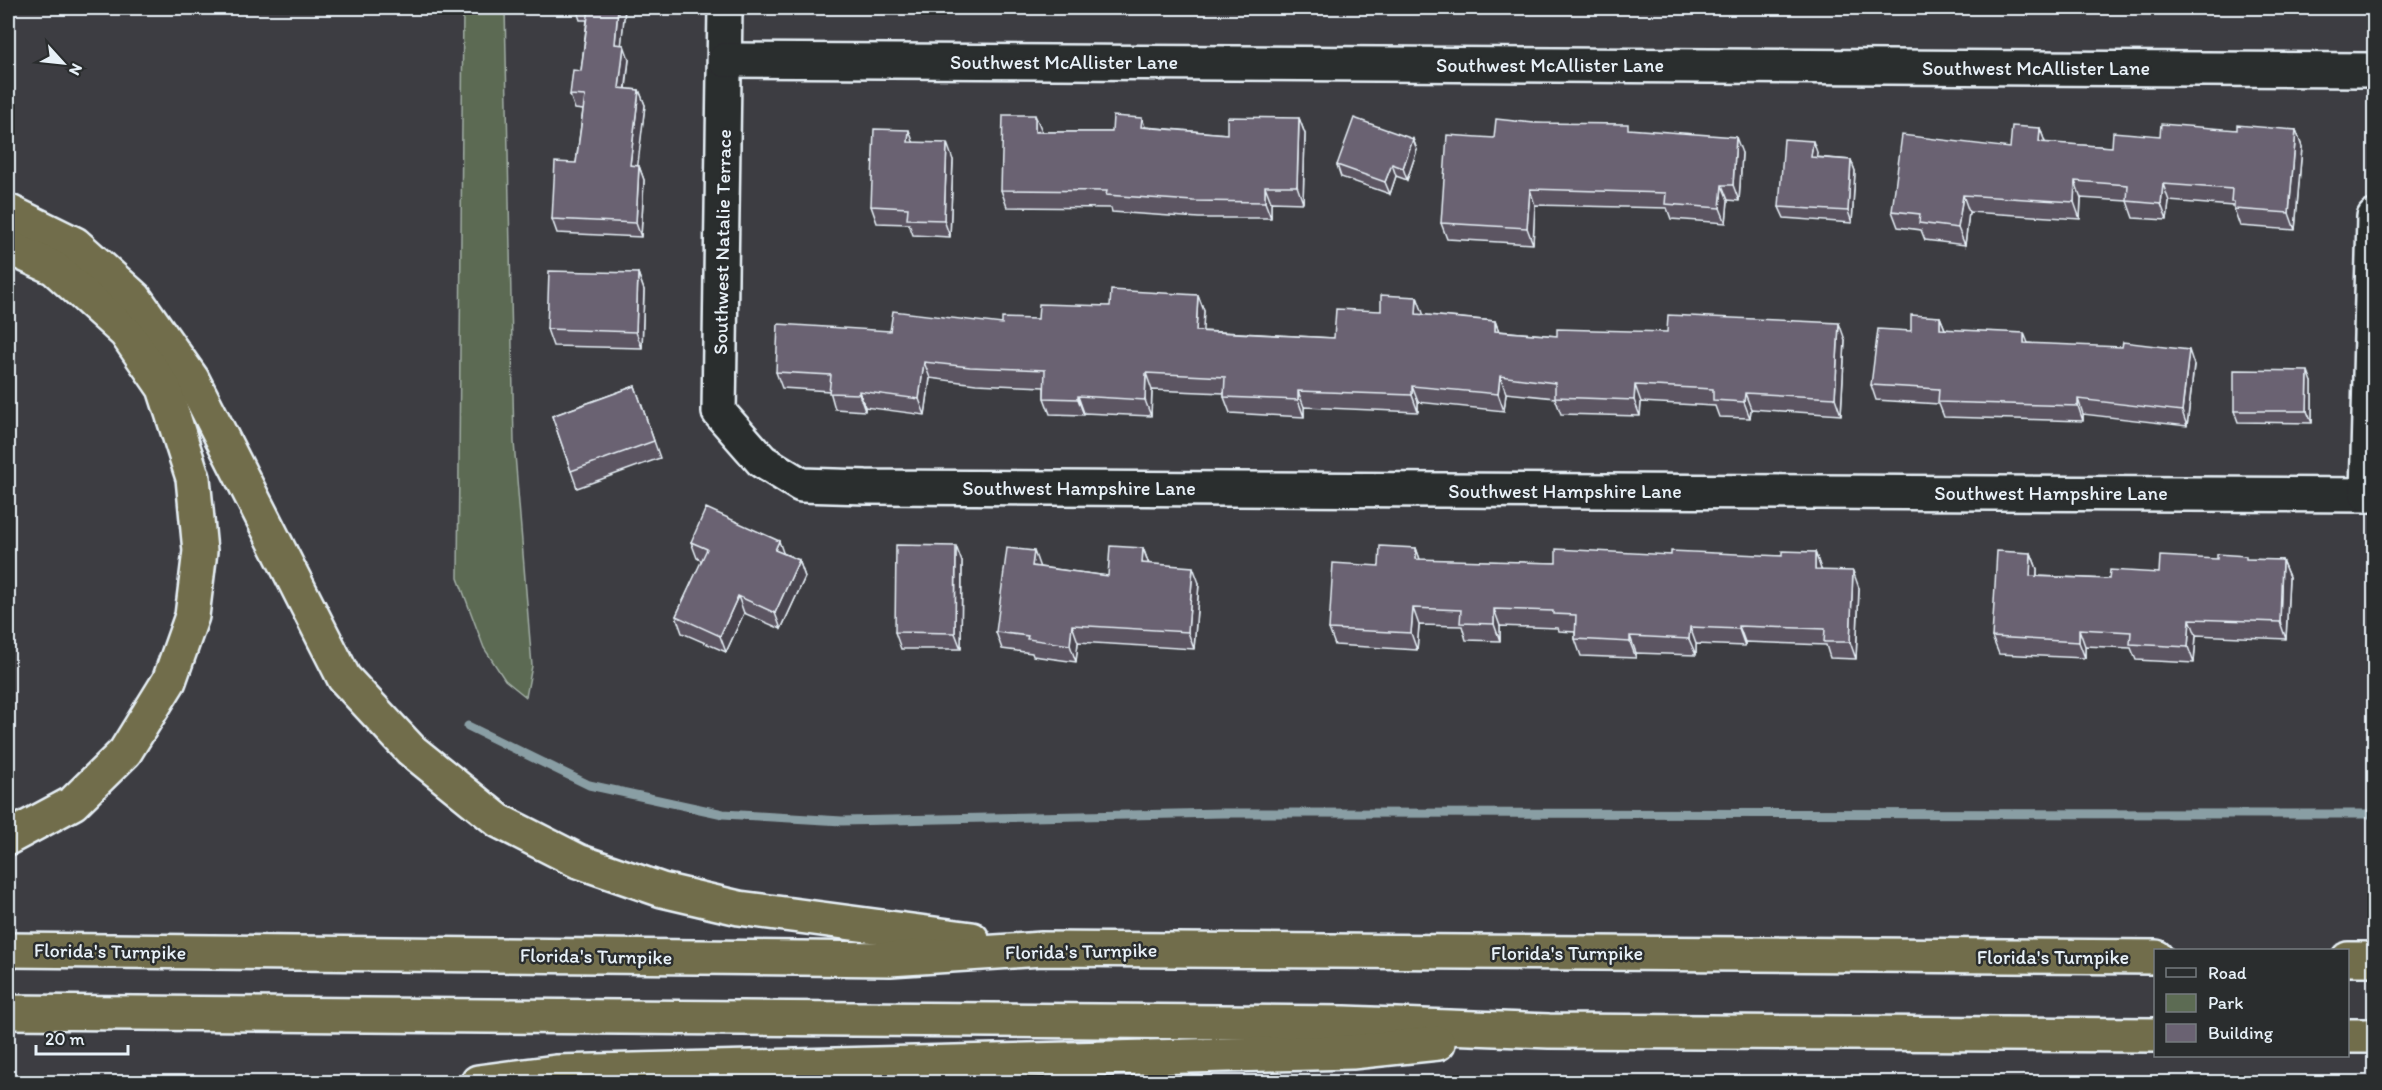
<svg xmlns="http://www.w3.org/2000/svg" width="2382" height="1090" font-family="Itim,sans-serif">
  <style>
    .green { fill: #5c6b53; stroke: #a2aea6; stroke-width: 1.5 }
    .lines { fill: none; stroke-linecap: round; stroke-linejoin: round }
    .stream { stroke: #899ea4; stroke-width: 9 }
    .minor-casing { stroke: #e8f1f8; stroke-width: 38 }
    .highway-casing { stroke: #e8f1f8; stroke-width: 38 }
    .minor { stroke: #2a2d2e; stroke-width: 33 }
    .highway { stroke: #716d4b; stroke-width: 33 }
    .wall { fill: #5b5462; stroke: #e8f1f8; stroke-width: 1.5 }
    .shaded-wall { fill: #4a4550; stroke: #e8f1f8; stroke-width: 1.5 }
    .building { fill: #6a6272; stroke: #e8f1f8; stroke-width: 1.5 }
    .labels { text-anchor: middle; stroke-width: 5; stroke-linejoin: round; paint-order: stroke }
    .street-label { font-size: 20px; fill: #e8f1f8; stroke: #2a2d2e }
  </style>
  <rect width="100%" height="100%" fill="#3d3d42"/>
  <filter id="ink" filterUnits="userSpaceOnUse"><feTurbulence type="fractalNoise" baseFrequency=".0167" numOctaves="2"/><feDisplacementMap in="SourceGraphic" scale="12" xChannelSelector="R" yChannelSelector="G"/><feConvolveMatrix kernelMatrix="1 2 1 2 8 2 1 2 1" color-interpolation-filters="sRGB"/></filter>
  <g filter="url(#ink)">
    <!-- green -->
    <polygon class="green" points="463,8 505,8 514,442 532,666 526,697 505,680 484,648 458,578"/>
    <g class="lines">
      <!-- stream -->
      <polyline class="stream" points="468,726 589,785 723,814 842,821 1223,813 2374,814"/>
      <!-- minor casing -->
      <g class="minor-casing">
        <g id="minor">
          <polyline points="725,8 719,412 762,461 801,485 866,487 2374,495"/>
          <polyline points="725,60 2374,70"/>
          <polyline points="2367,495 2374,217"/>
        </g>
      </g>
      <!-- highway casing -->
      <g class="highway-casing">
        <g id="highway">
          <polyline points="8,211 75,244 135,298 192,379 344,678 411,750 499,821 578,861 662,890 739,908 972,939"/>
          <polyline points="8,247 54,268 126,333 164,388 193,478 200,551 192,616 169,681 125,752 73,803 8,838"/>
          <polyline points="8,950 890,959 1042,949 2156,957"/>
          <polyline points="2348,959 2374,959"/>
          <polyline points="8,1012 1345,1023 1549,1031 2156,1035"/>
          <polyline points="2348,1036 2374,1036"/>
          <polyline points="478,1082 556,1072 1352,1052 1438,1043"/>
        </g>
      </g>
      <!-- minor -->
      <use href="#minor" class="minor"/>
      <!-- highway -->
      <use href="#highway" class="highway"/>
    </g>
    <!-- wall -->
    <g class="wall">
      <polygon points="576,8 625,8 621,45 629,59 626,89 639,90 645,105 637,166 639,166 644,180 641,237 557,233 552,219 576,163 583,110 575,109 570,95 581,71 587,20 580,20"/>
      <polygon points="1299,118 1305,134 1303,203 1271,202 1271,218 1199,218 1112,212 1111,208 1007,207 1001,190 1042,132 1112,132 1145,127 1227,134"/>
      <polygon points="1534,123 1630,130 1742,153 1739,201 1728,200 1726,223 1671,219 1667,208 1535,205 1533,244 1447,239 1441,223 1494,138"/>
      <polygon points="2040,128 2045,143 2112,147 2160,136 2237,130 2296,130 2302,147 2295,230 2240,226 2233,206 2169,201 2167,220 2133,218 2127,201 2081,198 2080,219 1969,212 1965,245 1925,240 1921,230 1898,227 1892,211 2010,148"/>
      <polygon points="1413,139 1417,150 1407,180 1396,176 1390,194 1341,177 1337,165"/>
      <polygon points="913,142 953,160 950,237 913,235 909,224 877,223 871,206"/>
      <polygon points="1817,152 1816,157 1851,160 1855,171 1852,223 1784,218 1779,207"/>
      <polygon points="638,273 644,290 642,348 553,346 547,329"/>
      <polygon points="1198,295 1204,311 1202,331 1334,338 1381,311 1417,297 1423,315 1495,321 1499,331 1557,336 1845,340 1841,415 1751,409 1750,418 1719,417 1715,406 1641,402 1640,416 1561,414 1555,398 1506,393 1504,411 1418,402 1418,412 1304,407 1304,417 1230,413 1224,397 1224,393 1152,390 1151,416 1084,413 1084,415 1050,414 1044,398 1044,387 976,384 930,378 925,415 865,407 865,411 835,409 830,391 782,388 776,372 890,331 1002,324 1038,319 1110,306"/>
      <polygon points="1940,317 1945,329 2028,343 2194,365 2187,426 2083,414 2083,421 1944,417 1939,404 1876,400 1871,385 1911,331"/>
      <polygon points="2312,382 2312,423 2238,422 2234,411"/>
      <polygon points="635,386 660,458 577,488 552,416"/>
      <polygon points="691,542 783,553 799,560 805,577 781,629 744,613 726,652 682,633 676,616 702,561 697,558"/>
      <polygon points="1143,548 1149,564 1199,583 1194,649 1078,642 1076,662 1033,656 1032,653 1002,649 996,632 1039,567 1108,576"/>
      <polygon points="1416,548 1420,560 1556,563 1671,555 1782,556 1815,552 1821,570 1859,588 1856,659 1830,658 1826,645 1745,642 1745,646 1696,644 1696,655 1636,653 1636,658 1581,656 1575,639 1575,632 1559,631 1558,628 1500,626 1500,641 1466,640 1462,626 1419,625 1417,650 1335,645 1329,629 1379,566"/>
      <polygon points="2031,553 2037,569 2037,576 2109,579 2159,573 2217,559 2282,560 2289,577 2286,639 2196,635 2194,663 2136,660 2131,648 2085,646 2085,658 1999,654 1992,637"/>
      <polygon points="962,562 961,649 901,649 895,632"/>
    </g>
    <!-- shaded-wall -->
    <g class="shaded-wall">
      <polygon points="618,8 625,8 620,58 615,44"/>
      <polygon points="624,45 629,59 624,102 619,88"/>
      <polygon points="639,90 645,105 636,180 630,165"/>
      <polygon points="1035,115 1042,131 1035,132"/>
      <polygon points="1142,118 1148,135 1141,127"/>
      <polygon points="1299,118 1305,134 1303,203 1297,186"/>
      <polygon points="2040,128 2046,145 2039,142"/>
      <polygon points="909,130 915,147 908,142"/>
      <polygon points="2296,130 2302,147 2295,230 2289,213"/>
      <polygon points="1736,137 1742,153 1739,201 1733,185"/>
      <polygon points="1413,139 1417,150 1407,180 1403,168"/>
      <polygon points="1813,141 1817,152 1816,169 1811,157"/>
      <polygon points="947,143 953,160 950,237 944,220"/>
      <polygon points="1851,160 1855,171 1852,223 1848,211"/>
      <polygon points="1392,164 1396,176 1390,194 1385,182"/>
      <polygon points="639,166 644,180 641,237 636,223"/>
      <polygon points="2075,181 2081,198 2080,219 2074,202"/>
      <polygon points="2163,184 2169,201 2167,220 2161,204"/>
      <polygon points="1722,185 1728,200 1726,223 1720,208"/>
      <polygon points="1265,186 1271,202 1271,218 1265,202"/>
      <polygon points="1530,189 1535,205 1533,244 1527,228"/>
      <polygon points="1963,195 1969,212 1965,245 1958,228"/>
      <polygon points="638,273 644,290 642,348 636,332"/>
      <polygon points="1198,295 1204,311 1202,347 1196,331"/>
      <polygon points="1417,297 1423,313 1422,330 1416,314"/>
      <polygon points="1940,317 1946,332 1940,329"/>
      <polygon points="1495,321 1501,338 1495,331"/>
      <polygon points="1839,323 1845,340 1841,415 1835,398"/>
      <polygon points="2024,333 2030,348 2024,343"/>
      <polygon points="2189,350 2194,365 2187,426 2182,411"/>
      <polygon points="924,362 930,378 925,415 919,399"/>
      <polygon points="2308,371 2312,382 2312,423 2307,411"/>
      <polygon points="1146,373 1152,390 1151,416 1145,400"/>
      <polygon points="1500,376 1506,393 1504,411 1498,394"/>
      <polygon points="1635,385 1641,402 1640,416 1634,400"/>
      <polygon points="1412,386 1418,402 1418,412 1412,395"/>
      <polygon points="859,391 865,407 865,411 859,394"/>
      <polygon points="1298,391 1304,407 1304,417 1298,400"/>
      <polygon points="1745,393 1751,409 1750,418 1744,402"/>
      <polygon points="1078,396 1084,413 1084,415 1078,399"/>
      <polygon points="2078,399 2083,414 2083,421 2078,406"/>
      <polygon points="779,541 785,558 775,550"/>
      <polygon points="956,546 962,562 961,649 955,633"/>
      <polygon points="1143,548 1149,565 1142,563"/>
      <polygon points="1416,548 1422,565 1416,559"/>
      <polygon points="1034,551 1040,568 1032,566"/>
      <polygon points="1815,552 1821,569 1821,586 1815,570"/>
      <polygon points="2031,553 2037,569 2036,593 2030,576"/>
      <polygon points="799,560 805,577 781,629 775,613"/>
      <polygon points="2282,560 2289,577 2286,639 2280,622"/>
      <polygon points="1193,567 1199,583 1194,649 1188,632"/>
      <polygon points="1853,571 1859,588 1856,659 1850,642"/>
      <polygon points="738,596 744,613 726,652 720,636"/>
      <polygon points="1413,608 1419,625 1417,650 1411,633"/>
      <polygon points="1494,609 1500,626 1500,641 1494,624"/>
      <polygon points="2190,619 2196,635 2194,663 2188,647"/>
      <polygon points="1072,625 1078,642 1076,662 1070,645"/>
      <polygon points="1739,626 1745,642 1745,646 1739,629"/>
      <polygon points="1690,627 1696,644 1696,655 1689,639"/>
      <polygon points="2079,629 2085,646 2085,658 2079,642"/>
      <polygon points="1630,636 1636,653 1636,658 1630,642"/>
    </g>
    <!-- building -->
    <g class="building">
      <polygon points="589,8 618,8 615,44 624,45 619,88 639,90 630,165 639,166 636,223 552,219 555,162 576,163 585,96 570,95 573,70 581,71"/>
      <polygon points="1003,115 1035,115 1035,132 1112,132 1113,116 1142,118 1141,127 1227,134 1227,117 1299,118 1297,186 1265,186 1265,202 1193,201 1106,195 1107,191 1001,190"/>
      <polygon points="1354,118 1413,139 1403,168 1392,164 1385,182 1337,165"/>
      <polygon points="1496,119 1534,123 1628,124 1628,129 1736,137 1733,185 1722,185 1720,208 1665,204 1666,193 1530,189 1527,228 1441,223 1447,135 1494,138"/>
      <polygon points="2161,124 2237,130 2237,125 2296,130 2289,213 2234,209 2234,202 2231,202 2232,189 2163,184 2161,204 2127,201 2128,185 2075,181 2074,202 1963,195 1958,228 1919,223 1920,214 1892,211 1902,135 2010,148 2012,126 2040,128 2039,142 2112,147 2113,132 2160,136"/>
      <polygon points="874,129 909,130 908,142 947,143 944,220 907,219 908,208 871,206"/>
      <polygon points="1784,139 1813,141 1811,157 1851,160 1848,211 1779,207"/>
      <polygon points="549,271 638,273 636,332 547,329"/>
      <polygon points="1111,290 1198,295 1196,331 1334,338 1336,309 1381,311 1381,295 1417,297 1416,314 1495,321 1495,331 1557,336 1557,329 1667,332 1668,315 1839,323 1835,398 1745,393 1744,402 1713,400 1713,389 1635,385 1634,400 1555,397 1555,383 1500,376 1498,394 1412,386 1412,395 1298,391 1298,400 1224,397 1225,377 1146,373 1145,400 1078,396 1078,399 1044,398 1045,370 970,367 924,362 919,399 859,391 859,394 829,393 831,375 776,372 778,324 890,331 893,311 1002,324 1002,318 1038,319 1039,304 1110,306"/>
      <polygon points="1911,315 1940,317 1940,329 2024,333 2024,343 2122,347 2123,342 2189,350 2182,411 2078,399 2078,406 1938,402 1939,389 1871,385 1878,329 1911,331"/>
      <polygon points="2234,370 2308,371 2307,411 2234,411"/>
      <polygon points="635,386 654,441 571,471 552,416"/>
      <polygon points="706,508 779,541 775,550 799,560 775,613 738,596 720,636 676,616 707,549 691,542"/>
      <polygon points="896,545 956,546 955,633 895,632"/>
      <polygon points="1110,546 1143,548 1142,563 1193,567 1188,632 1072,625 1070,645 1027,639 1028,636 996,632 1007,548 1034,551 1032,566 1108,576"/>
      <polygon points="1380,546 1416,548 1416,559 1556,563 1556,549 1671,555 1671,551 1782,556 1782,551 1815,552 1815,570 1853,571 1850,642 1824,642 1825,629 1739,626 1739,629 1690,627 1689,639 1630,636 1630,642 1575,639 1576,615 1553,614 1553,611 1494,609 1494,624 1460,623 1461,610 1413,608 1411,633 1329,629 1333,563 1379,566"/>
      <polygon points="1997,551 2031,553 2030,576 2109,579 2110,570 2159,573 2160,556 2217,559 2217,554 2246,556 2246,559 2282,560 2280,622 2190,619 2188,647 2130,644 2131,632 2079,629 2079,642 1992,637"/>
    </g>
  </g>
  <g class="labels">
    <!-- street labels -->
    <g class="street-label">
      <text x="1064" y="69">Southwest McAllister Lane</text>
      <text x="1550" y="72">Southwest McAllister Lane</text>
      <text x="2036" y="75">Southwest McAllister Lane</text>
      <text transform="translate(722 242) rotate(-89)" y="7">Southwest Natalie Terrace</text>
      <text x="1079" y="495">Southwest Hampshire Lane</text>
      <text x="1565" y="498">Southwest Hampshire Lane</text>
      <text x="2051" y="500">Southwest Hampshire Lane</text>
      <text transform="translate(110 951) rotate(1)" y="7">Florida's Turnpike</text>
      <text transform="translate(1081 951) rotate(-1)" y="7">Florida's Turnpike</text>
      <text x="1567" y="960">Florida's Turnpike</text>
      <text transform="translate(596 956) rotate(1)" y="7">Florida's Turnpike</text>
      <text x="2053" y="964">Florida's Turnpike</text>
    </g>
  </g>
  <!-- margin -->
  <rect width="2382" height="1090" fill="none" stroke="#2a2d2e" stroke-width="30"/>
  <rect x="15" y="15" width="2352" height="1060" fill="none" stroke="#e8f1f8" stroke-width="2" filter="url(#ink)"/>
  <!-- legend -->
  <rect x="2154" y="949" width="195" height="108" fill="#2a2d2e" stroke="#767b7f" stroke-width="1.5"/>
  <rect x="2166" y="968" width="30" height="9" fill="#2a2d2e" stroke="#767b7f" stroke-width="1.5"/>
  <text x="2208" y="979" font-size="18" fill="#e8f1f8">Road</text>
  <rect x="2166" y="994" width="30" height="18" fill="#5c6b53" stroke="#767b7f" stroke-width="1.5"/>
  <text x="2208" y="1009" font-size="18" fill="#e8f1f8">Park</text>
  <rect x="2166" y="1024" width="30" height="18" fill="#6a6272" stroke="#767b7f" stroke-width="1.5"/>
  <text x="2208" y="1039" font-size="18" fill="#e8f1f8">Building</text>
  <!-- north arrow -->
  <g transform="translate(63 63) rotate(117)" stroke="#2a2d2e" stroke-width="4.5" paint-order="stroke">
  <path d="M0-4.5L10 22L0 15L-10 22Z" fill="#e8f1f8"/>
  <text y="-9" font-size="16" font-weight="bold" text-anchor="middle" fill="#e8f1f8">N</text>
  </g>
  <!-- scale -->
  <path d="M36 1045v9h92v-9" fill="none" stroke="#e8f1f8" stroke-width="3"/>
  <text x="45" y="1045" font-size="18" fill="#e8f1f8" stroke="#2a2d2e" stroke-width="4.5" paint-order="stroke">20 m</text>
</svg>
